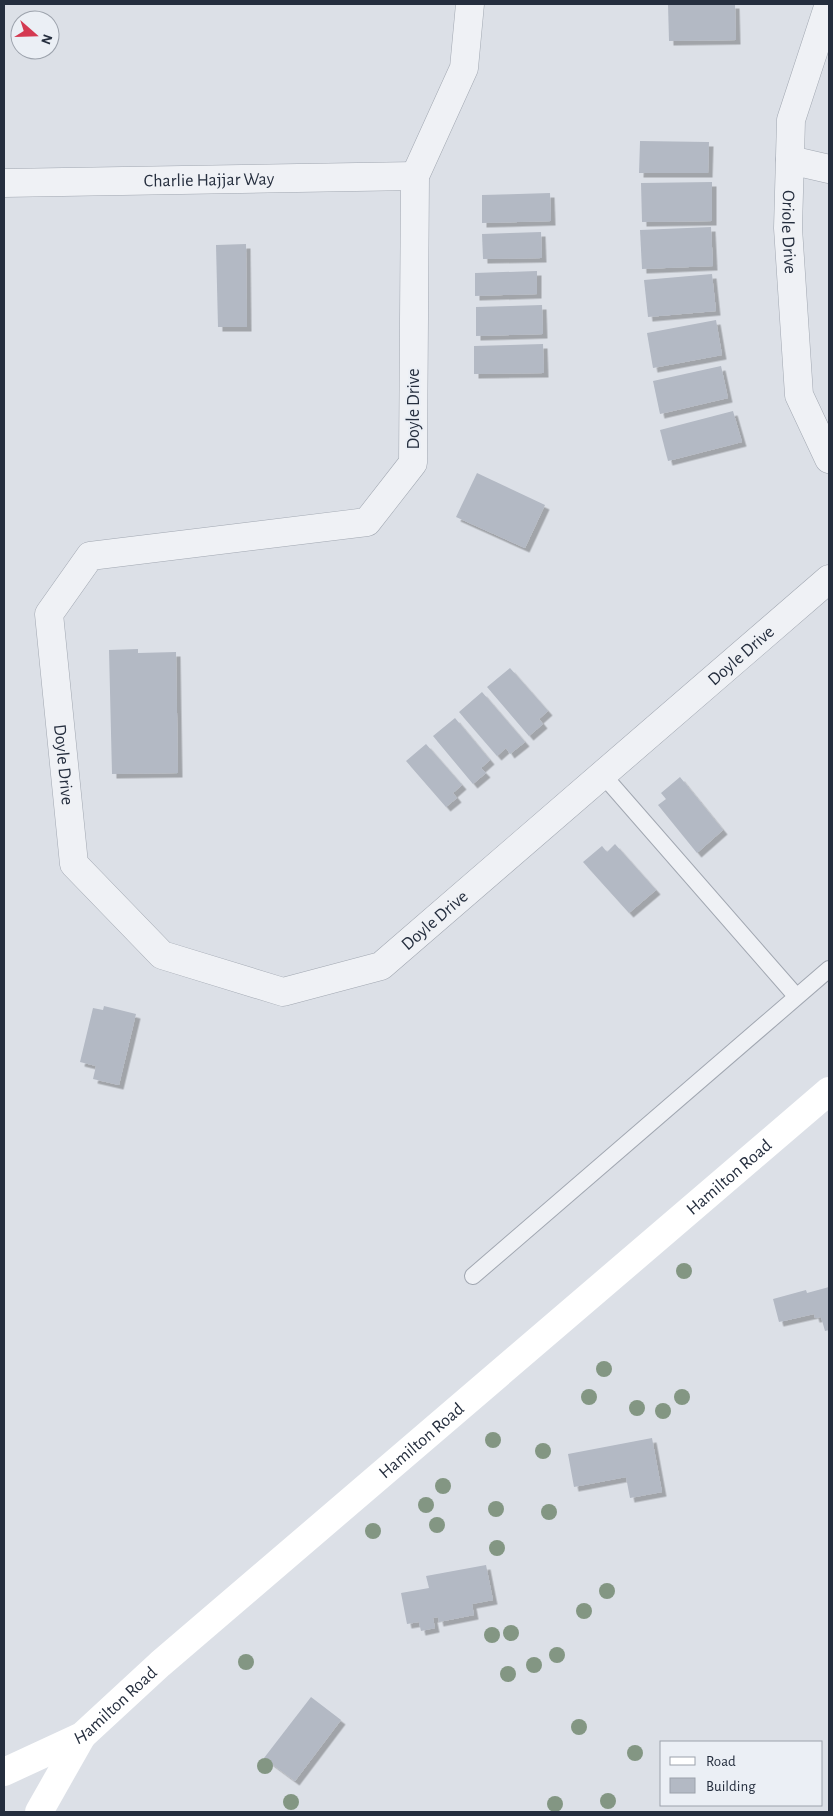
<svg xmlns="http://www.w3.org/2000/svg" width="833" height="1816" font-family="'Alegreya Sans',sans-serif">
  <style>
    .building { fill: #b3b9c4; filter: url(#shadow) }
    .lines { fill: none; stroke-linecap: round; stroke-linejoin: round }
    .lane-casing { stroke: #a1a7b1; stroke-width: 18 }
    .street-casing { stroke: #a1a7b1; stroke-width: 29 }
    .lane { stroke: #eff1f5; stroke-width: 16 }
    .street { stroke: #eff1f5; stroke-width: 28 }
    .secondary { stroke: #fff; stroke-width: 28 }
    .tree { fill: #839683 }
    .labels { text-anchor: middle; stroke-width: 4; stroke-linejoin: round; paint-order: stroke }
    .street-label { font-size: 18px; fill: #252e3e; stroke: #ebeff5 }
  </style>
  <defs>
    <filter id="shadow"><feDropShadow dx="4.5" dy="4.5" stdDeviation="0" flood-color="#0004"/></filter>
  </defs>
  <rect width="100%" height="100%" fill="#dce0e7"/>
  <!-- building -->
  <g class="building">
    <polygon points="668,4 735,4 736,40 669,41"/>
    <polygon points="640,141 709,142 708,173 639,173"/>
    <polygon points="712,182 712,221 642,222 641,183"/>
    <polygon points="550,193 551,221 482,223 482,195"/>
    <polygon points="711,227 713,266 642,269 640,230"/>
    <polygon points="541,232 542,258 483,259 482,234"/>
    <polygon points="246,244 247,327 218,327 216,245"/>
    <polygon points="537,271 537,294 475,296 475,273"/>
    <polygon points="712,274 716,311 648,317 644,280"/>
    <polygon points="542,305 543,334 476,336 476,307"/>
    <polygon points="716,320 722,355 653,368 647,333"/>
    <polygon points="543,344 544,373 474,374 474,346"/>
    <polygon points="721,366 728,398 660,414 653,381"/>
    <polygon points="733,411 742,442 668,461 660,430"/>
    <polygon points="477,473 545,505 525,548 456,517"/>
    <polygon points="138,649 138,653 176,652 178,773 112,774 109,650"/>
    <polygon points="510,668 548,711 539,719 543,724 529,736 487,687"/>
    <polygon points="482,692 525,742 510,754 506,748 497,756 459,712"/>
    <polygon points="455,718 490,760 481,768 486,773 473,784 433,736"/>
    <polygon points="426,744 462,785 453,793 457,798 446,807 406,761"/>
    <polygon points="680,777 723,830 697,853 658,805 666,799 661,793"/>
    <polygon points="615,844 656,890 629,913 583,862 602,846 607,852"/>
    <polygon points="104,1006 136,1014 119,1085 93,1079 96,1066 80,1062 93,1008 103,1010"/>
    <polygon points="829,1287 829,1330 825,1331 821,1317 815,1318 814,1314 779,1322 773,1299 806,1290 807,1293"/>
    <polygon points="652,1438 662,1492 630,1498 626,1477 574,1487 568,1454"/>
    <polygon points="486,1565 493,1600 472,1604 474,1615 439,1622 438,1617 433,1618 435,1628 421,1631 419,1622 407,1624 401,1593 429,1588 426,1576"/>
    <polygon points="311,1697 341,1720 295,1781 264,1758"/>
  </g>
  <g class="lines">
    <!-- lane casing -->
    <g class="lane-casing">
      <g id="lane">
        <polyline points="603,775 796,996"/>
        <polyline points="473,1276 829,969"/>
      </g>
    </g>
    <!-- street casing -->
    <g class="street-casing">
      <g id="street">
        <path id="s1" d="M470,4L464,68L415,176L413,463L367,522L90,556L49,614L74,864L162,955L283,992L381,966L829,579"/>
        <path id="s2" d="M829,4L791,120L788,228L799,395L829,459"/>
        <polyline points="790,160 829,169"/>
        <path id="s3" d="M4,183L415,176"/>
      </g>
    </g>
    <!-- lane -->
    <use href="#lane" class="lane"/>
    <!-- street -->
    <use href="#street" class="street"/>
    <!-- secondary -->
    <g class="secondary">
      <path id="s4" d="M4,1772L82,1736L160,1664L829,1091"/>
      <polyline points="39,1812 82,1736"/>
    </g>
  </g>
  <!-- trees -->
  <g class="tree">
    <circle cx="684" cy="1271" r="8"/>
    <circle cx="604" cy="1369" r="8"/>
    <circle cx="589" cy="1397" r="8"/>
    <circle cx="682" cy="1397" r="8"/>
    <circle cx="637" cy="1408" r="8"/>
    <circle cx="663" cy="1411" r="8"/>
    <circle cx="493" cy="1440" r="8"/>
    <circle cx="543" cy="1451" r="8"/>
    <circle cx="443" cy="1486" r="8"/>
    <circle cx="426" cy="1505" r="8"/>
    <circle cx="496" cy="1509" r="8"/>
    <circle cx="549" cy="1512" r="8"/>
    <circle cx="437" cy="1525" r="8"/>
    <circle cx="373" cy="1531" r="8"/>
    <circle cx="497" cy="1548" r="8"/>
    <circle cx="607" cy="1591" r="8"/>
    <circle cx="584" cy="1611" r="8"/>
    <circle cx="511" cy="1633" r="8"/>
    <circle cx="492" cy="1635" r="8"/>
    <circle cx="557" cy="1655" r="8"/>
    <circle cx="246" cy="1662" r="8"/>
    <circle cx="534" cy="1665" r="8"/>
    <circle cx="508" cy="1674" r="8"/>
    <circle cx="579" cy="1727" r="8"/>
    <circle cx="635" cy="1753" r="8"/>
    <circle cx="265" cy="1766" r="8"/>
    <circle cx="608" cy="1801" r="8"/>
    <circle cx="291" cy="1802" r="8"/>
    <circle cx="555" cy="1804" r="8"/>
  </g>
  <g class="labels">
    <!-- street labels -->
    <g class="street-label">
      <text dy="6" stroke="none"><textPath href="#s3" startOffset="205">Charlie Hajjar Way</textPath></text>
      <text dy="6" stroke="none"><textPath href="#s2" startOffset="234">Oriole Drive</textPath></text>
      <text transform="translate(413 409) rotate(-90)" y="6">Doyle Drive</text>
      <text dy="6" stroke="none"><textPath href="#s1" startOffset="1976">Doyle Drive</textPath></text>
      <text dy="6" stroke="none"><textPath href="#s1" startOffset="1046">Doyle Drive</textPath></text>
      <text dy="6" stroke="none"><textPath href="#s1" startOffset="1571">Doyle Drive</textPath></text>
      <text dy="6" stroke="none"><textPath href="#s4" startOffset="941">Hamilton Road</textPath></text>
      <text dy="6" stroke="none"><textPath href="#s4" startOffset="536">Hamilton Road</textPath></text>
      <text dy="6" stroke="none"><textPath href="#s4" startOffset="131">Hamilton Road</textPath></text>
    </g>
  </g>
  <!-- border -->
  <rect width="833" height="1816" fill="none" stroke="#252e3e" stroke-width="10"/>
  <!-- legend -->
  <rect x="660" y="1741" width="162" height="65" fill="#ebeff5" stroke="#9ca2ac"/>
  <rect x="670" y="1757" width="25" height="8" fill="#ffffff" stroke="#9ca2ac"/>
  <text x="706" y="1766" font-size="15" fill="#252e3e">Road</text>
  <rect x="670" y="1778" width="25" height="15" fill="#b3b9c4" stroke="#9ca2ac"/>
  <text x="706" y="1791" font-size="15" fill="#252e3e">Building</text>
  <!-- north arrow -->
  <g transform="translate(35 35) rotate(110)"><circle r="24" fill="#ebeff5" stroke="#9ca2ac"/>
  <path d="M0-4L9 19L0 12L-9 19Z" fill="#d43951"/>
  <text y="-8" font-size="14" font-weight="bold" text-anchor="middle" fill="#252e3e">N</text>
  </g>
</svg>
